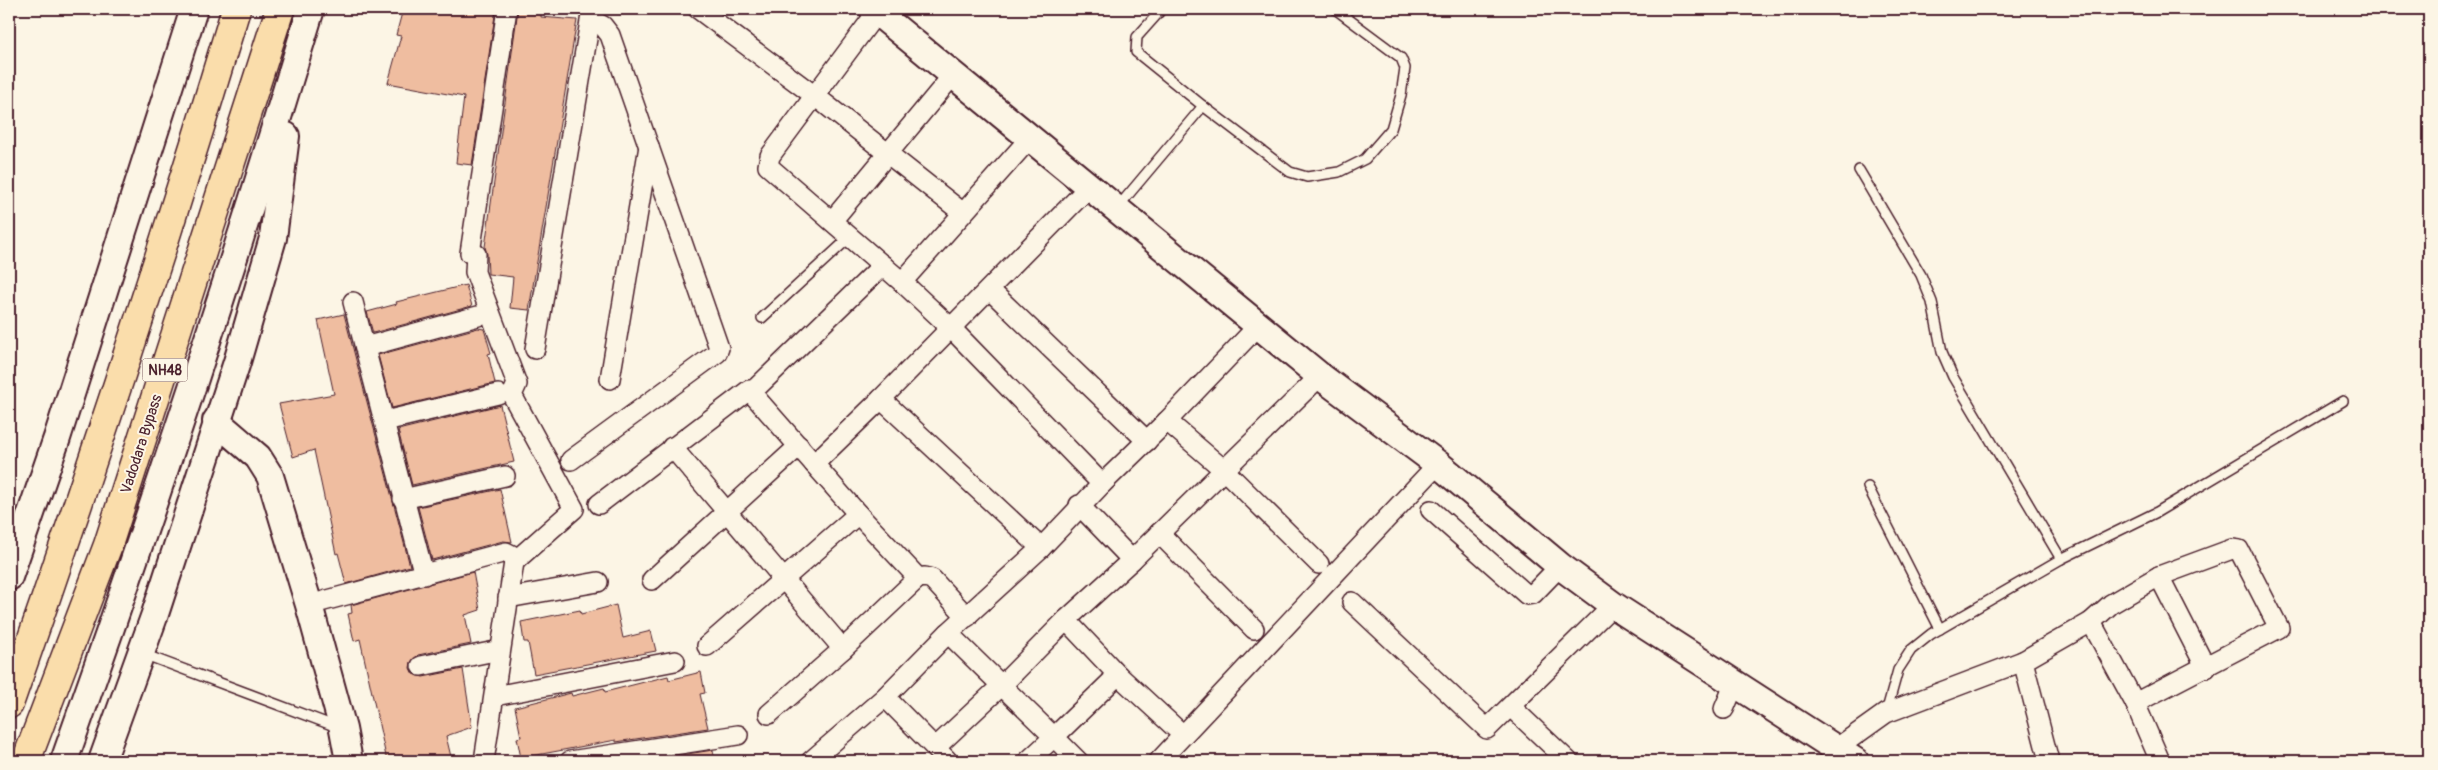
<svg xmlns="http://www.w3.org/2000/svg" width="2438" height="770" font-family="Pangolin,sans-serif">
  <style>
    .building { fill: #efbda0; stroke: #4a1f2b }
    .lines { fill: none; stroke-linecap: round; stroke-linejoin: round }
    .lane-casing { stroke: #4a1f2b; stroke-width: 12 }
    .street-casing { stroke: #4a1f2b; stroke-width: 22 }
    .secondary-casing { stroke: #4a1f2b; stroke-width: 30 }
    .highway-casing { stroke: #4a1f2b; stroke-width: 31 }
    .lane { stroke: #fcf5e5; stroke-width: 9 }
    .street { stroke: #fcf5e5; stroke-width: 19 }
    .secondary { stroke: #fcf5e5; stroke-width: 26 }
    .highway { stroke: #faddab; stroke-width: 28 }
    .labels { text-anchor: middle; stroke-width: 4; stroke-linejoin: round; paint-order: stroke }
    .shield { fill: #fcf5e5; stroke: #7f5f63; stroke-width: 1 }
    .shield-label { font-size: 14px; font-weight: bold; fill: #4a1f2b }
    .street-label { font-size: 15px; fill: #4a1f2b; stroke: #fcf5e5 }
  </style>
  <rect width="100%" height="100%" fill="#fcf5e5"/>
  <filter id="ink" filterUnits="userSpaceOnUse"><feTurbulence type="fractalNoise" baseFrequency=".02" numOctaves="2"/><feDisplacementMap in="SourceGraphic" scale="10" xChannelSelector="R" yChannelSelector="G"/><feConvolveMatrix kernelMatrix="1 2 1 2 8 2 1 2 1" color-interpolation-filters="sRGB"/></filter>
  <g filter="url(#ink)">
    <!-- building -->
    <g class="building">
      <polygon points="403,9 496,9 472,165 456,163 464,97 388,83 401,36 396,35"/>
      <polygon points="518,9 541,11 541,17 577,20 529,310 510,308 513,277 488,274 487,254 485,247"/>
      <polygon points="466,285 472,306 373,333 367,312 397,304 396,302"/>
      <polygon points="344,314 410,566 346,584 338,553 336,554 314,450 293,457 279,404 334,394 318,320"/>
      <polygon points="478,328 484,329 491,353 488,354 495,383 392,408 378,355"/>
      <polygon points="500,405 514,462 412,485 398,430"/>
      <polygon points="500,489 512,542 503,541 432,560 418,507"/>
      <polygon points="473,572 480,610 465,615 471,644 418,655 411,662 410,668 413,674 423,677 463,669 472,727 446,736 452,761 387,761 360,639 354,641 348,614 352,613 351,605"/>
      <polygon points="616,605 623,638 651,631 656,651 534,674 528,642 524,642 521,622 580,610 581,614"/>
      <polygon points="701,672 705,693 700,694 708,728 616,742 616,740 521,758 517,738 521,737 515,707 571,693 572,696 604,688 605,692 668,676 669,680"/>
      <polygon points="713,750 715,761 642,761"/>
    </g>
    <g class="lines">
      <!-- lane casing -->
      <g class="lane-casing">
        <g id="lane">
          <polyline points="1162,9 1137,37 1136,52 1203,106 1290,172 1307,177 1339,172 1365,159 1391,129 1401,95 1405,68 1401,58 1335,9"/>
          <polyline points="1859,170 1921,275 1932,302 1942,352 1953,377 2061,559"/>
          <polyline points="1118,207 1203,106"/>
          <polyline points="762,318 850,237"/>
          <polyline points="1868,487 1940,629"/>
          <polyline points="143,654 337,727"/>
          <polyline points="1886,713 1898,670 1911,650 1931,634 2061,559 2157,512 2343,401"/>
        </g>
      </g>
      <!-- street casing -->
      <g class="street-casing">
        <g id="street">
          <polyline points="698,9 815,96 963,213"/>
          <polyline points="877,12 770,156 768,166 902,282 950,327 1102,484 1167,421 1259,325"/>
          <polyline points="832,221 953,75"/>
          <polyline points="470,253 507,9"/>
          <polyline points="476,254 475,272 517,384 512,395 574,509 514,562"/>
          <polyline points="902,282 1030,138"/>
          <polyline points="990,290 1147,441"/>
          <polyline points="353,302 424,575"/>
          <polyline points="365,347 478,316"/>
          <polyline points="535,349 592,9"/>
          <polyline points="610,379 649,146"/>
          <polyline points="752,392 883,265"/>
          <polyline points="881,399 1041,548 1102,484"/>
          <polyline points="385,421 498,394"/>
          <polyline points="1167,421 1223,469 1319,564"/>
          <polyline points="672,447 843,649"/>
          <polyline points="571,460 717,353 719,348 610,35 603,26 591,19"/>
          <polyline points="814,464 881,399 1089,187"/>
          <polyline points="403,499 505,476"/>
          <polyline points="599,504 749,390 858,514 707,646"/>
          <polyline points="1079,505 1132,560 1320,376"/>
          <polyline points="1431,510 1527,595 1533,594 1560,566"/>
          <polyline points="1159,533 1254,629"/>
          <polyline points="1132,560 1066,620 1118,675 1183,735"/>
          <polyline points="2159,576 2206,668"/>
          <polyline points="918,578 925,577 932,579 967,617"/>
          <polyline points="652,580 799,446"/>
          <polyline points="508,598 598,582"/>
          <polyline points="1352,602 1487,729 1613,605"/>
          <polyline points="309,605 506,552 512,555 514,562 484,761"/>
          <polyline points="2091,622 2135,703 2160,761"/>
          <polyline points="948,633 1041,548"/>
          <polyline points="2023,661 2049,761"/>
          <polyline points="421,666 500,650"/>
          <polyline points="495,696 675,661"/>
          <polyline points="885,697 947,760"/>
          <polyline points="1511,707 1568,761"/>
          <polyline points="1724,709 1735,683"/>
          <polyline points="769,714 843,649 918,578 858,514"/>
          <polyline points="935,748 1001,686 1066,620"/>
          <polyline points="1837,748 1886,713 2023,661 2091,622 2111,604 2159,576 2232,549 2239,550 2279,628 2135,703"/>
          <polyline points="570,761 738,735"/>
          <polyline points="811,761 885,697 948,633 1054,737 1028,761"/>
          <polyline points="1078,761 1054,737 1118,675"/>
          <polyline points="1159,761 1438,464"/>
        </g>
      </g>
      <!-- secondary casing -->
      <g class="secondary-casing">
        <g id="secondary">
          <polyline points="873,9 1320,376 1438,464 1560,566 1613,605 1855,761"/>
          <polyline points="216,421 258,457 270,476 309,605 343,729 349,761"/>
          <polyline points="9,577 57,438 194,9"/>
          <path d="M64,761C153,512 235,262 311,9"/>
          <polyline points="102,761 155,614 237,362 273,238 286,136"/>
        </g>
      </g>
      <!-- highway casing -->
      <g class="highway-casing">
        <g id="highway">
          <path d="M9,704C90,474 166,242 236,9"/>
          <polyline points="26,761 108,545 280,9"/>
        </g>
      </g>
      <!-- lane -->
      <use href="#lane" class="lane"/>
      <!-- street -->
      <use href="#street" class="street"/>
      <!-- secondary -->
      <use href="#secondary" class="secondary"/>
      <!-- highway -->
      <use href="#highway" class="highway"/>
    </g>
  </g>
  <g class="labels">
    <!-- shield labels -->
    <rect class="shield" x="142.5" y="358.5" width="45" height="23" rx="4"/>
    <g class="shield-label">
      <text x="165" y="375">NH48</text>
    </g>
    <!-- street labels -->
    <g class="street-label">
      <text transform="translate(141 444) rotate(-72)" y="5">Vadodara Bypass</text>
    </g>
  </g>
  <!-- margin -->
  <rect width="2438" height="770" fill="none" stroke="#fcf5e5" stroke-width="30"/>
  <rect x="15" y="15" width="2408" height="740" fill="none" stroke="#4a1f2b" stroke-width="2" filter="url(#ink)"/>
</svg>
